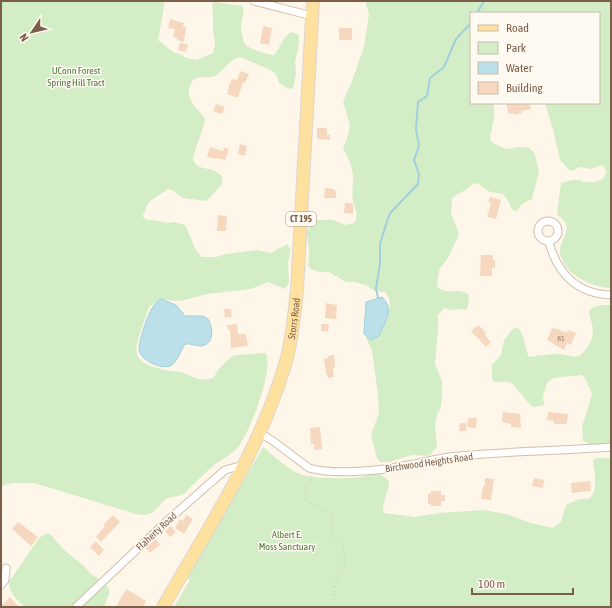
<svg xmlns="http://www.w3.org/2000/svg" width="612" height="608" font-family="'Asap Condensed',sans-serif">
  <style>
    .green { fill: #d3edc6 }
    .water { fill: #bce0e9; stroke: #a1cfdc }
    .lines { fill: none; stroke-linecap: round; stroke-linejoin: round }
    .stream { stroke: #a1cfdc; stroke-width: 2 }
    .building { fill: #f5d8bf }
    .street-casing { stroke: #d2bfad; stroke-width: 9 }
    .primary-casing { stroke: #ddd5d0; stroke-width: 14 }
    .path { stroke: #dbbba1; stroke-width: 1; stroke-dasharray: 1 3; stroke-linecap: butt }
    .street { stroke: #fff; stroke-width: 7 }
    .primary { stroke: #ffe19f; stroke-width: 12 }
    .labels { text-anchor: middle; stroke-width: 3; stroke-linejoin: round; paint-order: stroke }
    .number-label { font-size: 8px; fill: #9a7c67 }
    .shield { fill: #fffaf1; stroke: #a38d7c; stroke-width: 1 }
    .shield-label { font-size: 9px; font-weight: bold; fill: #7b5e4a }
    .park-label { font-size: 10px; fill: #4c7a3f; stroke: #fffaf1 }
    .street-label { font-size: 10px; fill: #7b5e4a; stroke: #fffaf1 }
  </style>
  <rect width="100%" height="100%" fill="#fef7e9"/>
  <!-- green -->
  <g class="green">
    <path d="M1,1H165L158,40L173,52L182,55L186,58L197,60L213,53L215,45L213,31V13L212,4L215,2L242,6L243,7C244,14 242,19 241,26C241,29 243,42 245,44C251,50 266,54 274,55C280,47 283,38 291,32L298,34L299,39L298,50L295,61L296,74L293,88L291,89L285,87L279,83L276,74L270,70L240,57C229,60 224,70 215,76C210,79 203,76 197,78C193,79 192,81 191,84C183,100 198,107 205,119C204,129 192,155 193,160C194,163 197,165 199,167L213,170L222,176V185C215,190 212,197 206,201L183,198L172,190L168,189L149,202L143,215V217L147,220H154L168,223L174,222L185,225L196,250L202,257H216L225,254L257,250L271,253L287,244L291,250L288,261L289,283L285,289L268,282L251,289L207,294L181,301L167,300L158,301L150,306L148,310C145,319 134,346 137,354C140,367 169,371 180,372C191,374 197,382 209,379C216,378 215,373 219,369C223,364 229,358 235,355L266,353C274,370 250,431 239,446C233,454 224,458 217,463C205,472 195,483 185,493C179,497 173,496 166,499C160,503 156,512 149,514C145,516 140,514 136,514L34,483H11L1,487Z"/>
    <path d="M365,1H611V288C592,288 564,274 560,253C558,239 578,228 557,215L561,183L572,180H580L583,182H595L603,179L606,173L604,166L602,165L591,169L580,167L572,171L569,170L560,160L553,129L545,103H599V13H471V103H494V119L490,137L491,141L495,144L506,149L520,147L529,148L535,154L539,172L532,199L522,204L517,211L512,210L509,202L503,194L490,192L478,184L474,183L467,189L455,196L452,199L451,213L459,234L448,258L439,270L437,286C445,296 460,287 469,295L468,306L466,310L459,309L450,310L444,308L438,315V329L435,364L442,381V398L441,407L437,415L435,424L437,444L436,448L430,455L426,456L412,455L389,462H380L377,458L371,435L379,413L378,395L372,351L366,338V334L378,329C385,317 396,304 385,292L375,291L371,289L368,286L355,282H346L329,272H320L311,269L308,266L309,252L307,233L308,229L314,222L318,220H333L345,225L354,223C360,214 354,209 353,200C351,192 354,183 353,175C352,166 348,157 343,149L348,135L350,125L343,101L351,84L364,47L369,14Z"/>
    <path d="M601,305H611V447H587L588,443L583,441L582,427L592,395L591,391L585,378L581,375L553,378L547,383L543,396L544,405L535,407L531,406L513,384L509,382H495L492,379V365L501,355L504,340L513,329L517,327C525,333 524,348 529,357C538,356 548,354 557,354C571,354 577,363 587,348C590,343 593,337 593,331C593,325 590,319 589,312L592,308Z"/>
    <path d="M263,447C276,457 287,470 303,475C314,479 349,479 361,477C367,476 373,472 379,474C383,475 386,479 389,481C390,490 380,506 384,513L415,517L440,513L483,510L506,514L531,523L553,528L561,522L566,505L577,500L590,498C598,489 595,473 593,461L596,458H611V607H174L190,580L185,577L214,532Z"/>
    <path d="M47,533L51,535L63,549L84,566L90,573L106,584L110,592L104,607H25C17,601 9,592 9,582L39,538Z"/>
  </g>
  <!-- water -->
  <g class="water">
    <path d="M382,297C395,310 385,321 379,336L371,340L364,334C364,323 366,313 366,302Z"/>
    <path d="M161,299L176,305L185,316H203L208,319C213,328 215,344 201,346C195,346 190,343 185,344C181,350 178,360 172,365C163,371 139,360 139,349C139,340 149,309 156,303C157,302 160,300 161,299Z"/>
  </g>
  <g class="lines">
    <!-- stream -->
    <g class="stream">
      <polyline points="477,13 484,1"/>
      <polyline points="378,298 376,288 380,264 380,244 388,218 391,212 418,184 419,174 414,160 419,146 416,129 418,102 427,96 430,78 444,67 456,39 471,23"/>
    </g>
  </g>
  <!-- building -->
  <g class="building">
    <polygon points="170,19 184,23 183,27 186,27 184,42 177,40 177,38 173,37 175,29 168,28"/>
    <polygon points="263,26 272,28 269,45 260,43"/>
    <rect x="339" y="28" width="13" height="12"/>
    <polygon points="180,43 188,44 186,52 178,50"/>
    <polygon points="240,71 249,74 245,83 243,82 238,98 227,94 229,88 228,86 230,84 232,79 237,80"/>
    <polygon points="506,103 529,103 531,109 521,111 522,113 514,115 514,113 510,114 508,112"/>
    <polygon points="216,104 225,107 222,114 213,111"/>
    <polygon points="317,128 327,128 327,135 330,135 330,140 317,139"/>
    <polygon points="240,144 247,146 245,156 238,154"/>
    <polygon points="210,147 223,151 224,147 229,149 225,160 216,158 215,159 207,157"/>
    <polygon points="325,188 334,189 334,190 336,191 336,198 324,198"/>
    <polygon points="490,197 501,200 496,219 487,217 491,203 488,202"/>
    <polygon points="345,203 353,203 353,214 344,213"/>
    <polygon points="218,215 227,216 226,231 217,231"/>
    <polygon points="481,255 493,255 493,260 495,260 495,268 492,267 492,276 480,276"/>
    <polygon points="326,303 337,305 336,319 325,318"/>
    <polygon points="224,309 231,309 232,317 225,318"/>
    <polygon points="237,324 238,334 246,334 248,346 231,348 230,330 228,329 227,325"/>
    <polygon points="321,324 329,324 328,332 321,331"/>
    <polygon points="478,325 485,331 484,332 486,334 485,335 491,342 486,347 471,331"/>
    <polygon points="552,328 555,329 555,328 567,333 568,330 576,333 571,345 567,343 564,350 547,340"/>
    <polygon points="334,355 335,368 333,368 334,377 328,378 327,374 326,374 324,359 328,358 328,356"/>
    <polygon points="503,412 520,414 521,428 511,427 511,424 502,422"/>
    <polygon points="548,412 568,414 567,424 554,424 554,421 547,420"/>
    <polygon points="468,418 477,418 476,428 467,427"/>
    <polygon points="460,423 466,423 466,431 459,431"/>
    <polygon points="320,427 322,449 314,450 314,444 311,444 310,428"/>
    <polygon points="485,478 494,479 491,500 481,499 483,486 485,486"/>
    <polygon points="534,478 544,480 543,488 532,486"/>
    <polygon points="590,481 591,491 572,493 571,483"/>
    <polygon points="431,491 441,491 441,495 445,495 445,501 441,501 441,506 431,506 431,504 428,504 428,493 431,494"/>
    <polygon points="113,515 120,522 101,542 96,537 105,526 103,525"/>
    <polygon points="186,515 193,519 184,534 175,528 180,519 183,521"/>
    <polygon points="18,522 38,537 31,546 12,529"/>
    <polygon points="171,526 176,532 170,537 165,531"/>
    <polygon points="155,539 160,545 150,553 146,548"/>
    <polygon points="96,541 104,550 99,556 90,547"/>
    <polygon points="126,589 146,601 142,607 116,607"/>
    <polygon points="10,597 19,607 1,607 1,606"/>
  </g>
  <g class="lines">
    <!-- street casing -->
    <g class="street-casing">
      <g id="street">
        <polyline points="254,1 312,16"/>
        <circle cx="548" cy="231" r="10"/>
        <path d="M549,242C557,273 577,294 611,295"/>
        <path d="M260,433L273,441L309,468C333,475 377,471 403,466C422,463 440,457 459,456C510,451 561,451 611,447"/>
        <polyline points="1,585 5,580 6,568"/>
        <polyline points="76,607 167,521 225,470 243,465"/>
      </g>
    </g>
    <!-- primary casing -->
    <g class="primary-casing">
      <g id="primary">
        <path id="s1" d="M163,607C207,530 258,454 284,368C292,343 294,316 297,290L313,1"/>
      </g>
    </g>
    <!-- path -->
    <polyline class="path" points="312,476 305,489 306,501 332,514 331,526 332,536 343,546 345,563 335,585 333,607"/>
    <!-- street -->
    <use href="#street" class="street"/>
    <!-- primary -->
    <use href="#primary" class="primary"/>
  </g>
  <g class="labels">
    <!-- number labels -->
    <g class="number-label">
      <text x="561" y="341">81</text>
    </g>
    <!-- shield labels -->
    <rect class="shield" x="286" y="212" width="30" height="14" rx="3"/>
    <g class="shield-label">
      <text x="301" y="222">CT 195</text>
    </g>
    <!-- park labels -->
    <g class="park-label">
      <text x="76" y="74">UConn Forest<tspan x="76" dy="12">Spring Hill Tract</tspan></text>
      <text x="287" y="538">Albert E.<tspan x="287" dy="12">Moss Sanctuary</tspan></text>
    </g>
    <!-- street labels -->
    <g class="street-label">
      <text dy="4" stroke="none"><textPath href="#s1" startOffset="319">Storrs Road</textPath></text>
      <text transform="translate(429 462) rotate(-8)" y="4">Birchwood Heights Road</text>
      <text transform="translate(156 531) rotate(-43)" y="4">Flaherty Road</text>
    </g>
  </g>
  <!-- border -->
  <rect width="612" height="608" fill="none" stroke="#7b5e4a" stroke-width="4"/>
  <!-- legend -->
  <rect x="470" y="12" width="130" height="92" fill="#fffaf1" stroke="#cabcae"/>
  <rect x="478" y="25" width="20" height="6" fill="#ffe19f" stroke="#cabcae"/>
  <text x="506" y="32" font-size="12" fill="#7b5e4a">Road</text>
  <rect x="478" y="42" width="20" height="12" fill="#d3edc6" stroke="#cabcae"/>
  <text x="506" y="52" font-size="12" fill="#7b5e4a">Park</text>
  <rect x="478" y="62" width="20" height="12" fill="#bce0e9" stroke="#cabcae"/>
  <text x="506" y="72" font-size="12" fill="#7b5e4a">Water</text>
  <rect x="478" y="82" width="20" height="12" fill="#f5d8bf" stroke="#cabcae"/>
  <text x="506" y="92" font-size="12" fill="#7b5e4a">Building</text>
  <!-- north arrow -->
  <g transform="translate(32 32) rotate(235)" stroke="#fffaf1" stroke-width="3" paint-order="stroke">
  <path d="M0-3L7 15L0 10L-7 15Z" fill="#7b5e4a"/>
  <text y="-6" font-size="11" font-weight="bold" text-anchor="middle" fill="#7b5e4a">N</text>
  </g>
  <!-- scale -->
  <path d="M472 588v6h101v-6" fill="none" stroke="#7b5e4a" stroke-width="2"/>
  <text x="478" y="588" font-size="12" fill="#7b5e4a" stroke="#fffaf1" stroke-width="3" paint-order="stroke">100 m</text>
</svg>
